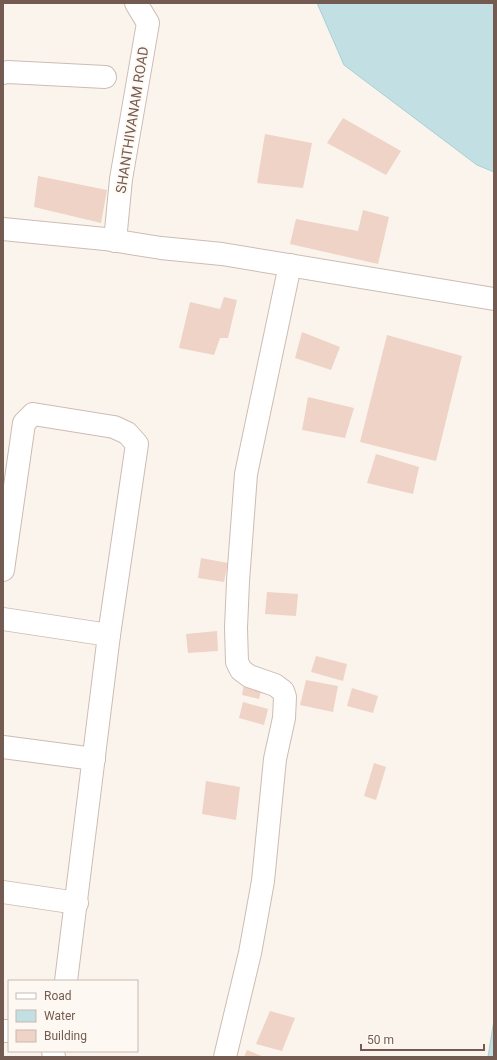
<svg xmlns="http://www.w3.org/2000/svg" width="497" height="1060" font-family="Roboto,sans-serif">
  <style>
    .water { fill: #c2e0e3; stroke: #a9d0d4 }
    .building { fill: #eed3c6 }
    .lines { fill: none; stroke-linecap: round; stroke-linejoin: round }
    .minor-casing { stroke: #cdbcb2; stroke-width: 24 }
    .minor { stroke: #fff; stroke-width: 22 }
    .labels { text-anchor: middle; stroke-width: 3.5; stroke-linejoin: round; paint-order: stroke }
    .street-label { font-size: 14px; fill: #745b51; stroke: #fef8f2 }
  </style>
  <rect width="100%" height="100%" fill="#fbf4ec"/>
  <!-- water -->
  <g class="water">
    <polygon points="317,3 494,3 494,172 477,165 344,65"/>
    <polygon points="494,1020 494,1057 488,1057"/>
  </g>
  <!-- building -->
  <g class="building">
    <polygon points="343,118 401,151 386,175 327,143"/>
    <polygon points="265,134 312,143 303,188 257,183"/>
    <polygon points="38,176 107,190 101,223 34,207"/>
    <polygon points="363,210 389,217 378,264 290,244 296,219 358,231"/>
    <polygon points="224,297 237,300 228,338 220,338 214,355 179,348 190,302 220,309"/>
    <polygon points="302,332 340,347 331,370 295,358"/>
    <polygon points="387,335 462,356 436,461 360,442"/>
    <polygon points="308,397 354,408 345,438 302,430"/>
    <polygon points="376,454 419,467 413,494 367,483"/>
    <polygon points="201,558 228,563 224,582 198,578"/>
    <polygon points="267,592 298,594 296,616 265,614"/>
    <polygon points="217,631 218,651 188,653 186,634"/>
    <polygon points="316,656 347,664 343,681 311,672"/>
    <polygon points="306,680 338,686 333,712 300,705"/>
    <polygon points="244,684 262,687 259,699 242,695"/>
    <polygon points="352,688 378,696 373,713 347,706"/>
    <polygon points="243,702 268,709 264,725 239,718"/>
    <polygon points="374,763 386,767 376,800 364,796"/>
    <polygon points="206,781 240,787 236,820 202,814"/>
    <polygon points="270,1011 295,1018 282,1051 256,1044"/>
    <polygon points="247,1050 264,1057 244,1057"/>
  </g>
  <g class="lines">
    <!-- minor casing -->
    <g class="minor-casing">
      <g id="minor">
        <polyline points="3,73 8,72 105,77"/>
        <polyline points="3,229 105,239 161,248 222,254 494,299"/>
        <polyline points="115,241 121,179 148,23 136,3"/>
        <polyline points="3,570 24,423 33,414 114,427 127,433 137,444 109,635"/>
        <polyline points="3,619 109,635 66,981"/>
        <polyline points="3,747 94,759"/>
        <polyline points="3,892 77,903"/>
        <polyline points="3,1031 9,1031"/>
        <polyline points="53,1051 54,1057"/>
        <polyline points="225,1057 250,953 263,881 275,759 284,718 285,697 283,691 275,685 249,676 241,670 237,662 236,628 238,581 246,474 290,265"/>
      </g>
    </g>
    <!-- minor -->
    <use href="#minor" class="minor"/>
  </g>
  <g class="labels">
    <!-- street labels -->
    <g class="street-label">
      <text transform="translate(132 120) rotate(-81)" y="5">SHANTHIVANAM ROAD</text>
    </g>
  </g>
  <!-- border -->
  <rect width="497" height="1060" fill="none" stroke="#745b51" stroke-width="8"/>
  <!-- legend -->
  <rect x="8" y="980" width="130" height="72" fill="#fef8f2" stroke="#c7b9b2"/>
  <rect x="16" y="993" width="20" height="6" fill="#ffffff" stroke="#c7b9b2"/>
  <text x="44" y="1000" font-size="12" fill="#745b51">Road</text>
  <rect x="16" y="1010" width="20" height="12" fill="#c2e0e3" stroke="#c7b9b2"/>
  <text x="44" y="1020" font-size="12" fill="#745b51">Water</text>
  <rect x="16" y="1030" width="20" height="12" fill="#eed3c6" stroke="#c7b9b2"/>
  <text x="44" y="1040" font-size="12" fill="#745b51">Building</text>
  <!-- scale -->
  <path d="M361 1044v6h123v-6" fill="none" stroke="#745b51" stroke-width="2"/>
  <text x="367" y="1044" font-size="12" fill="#745b51" stroke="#fef8f2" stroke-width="3" paint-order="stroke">50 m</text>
</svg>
